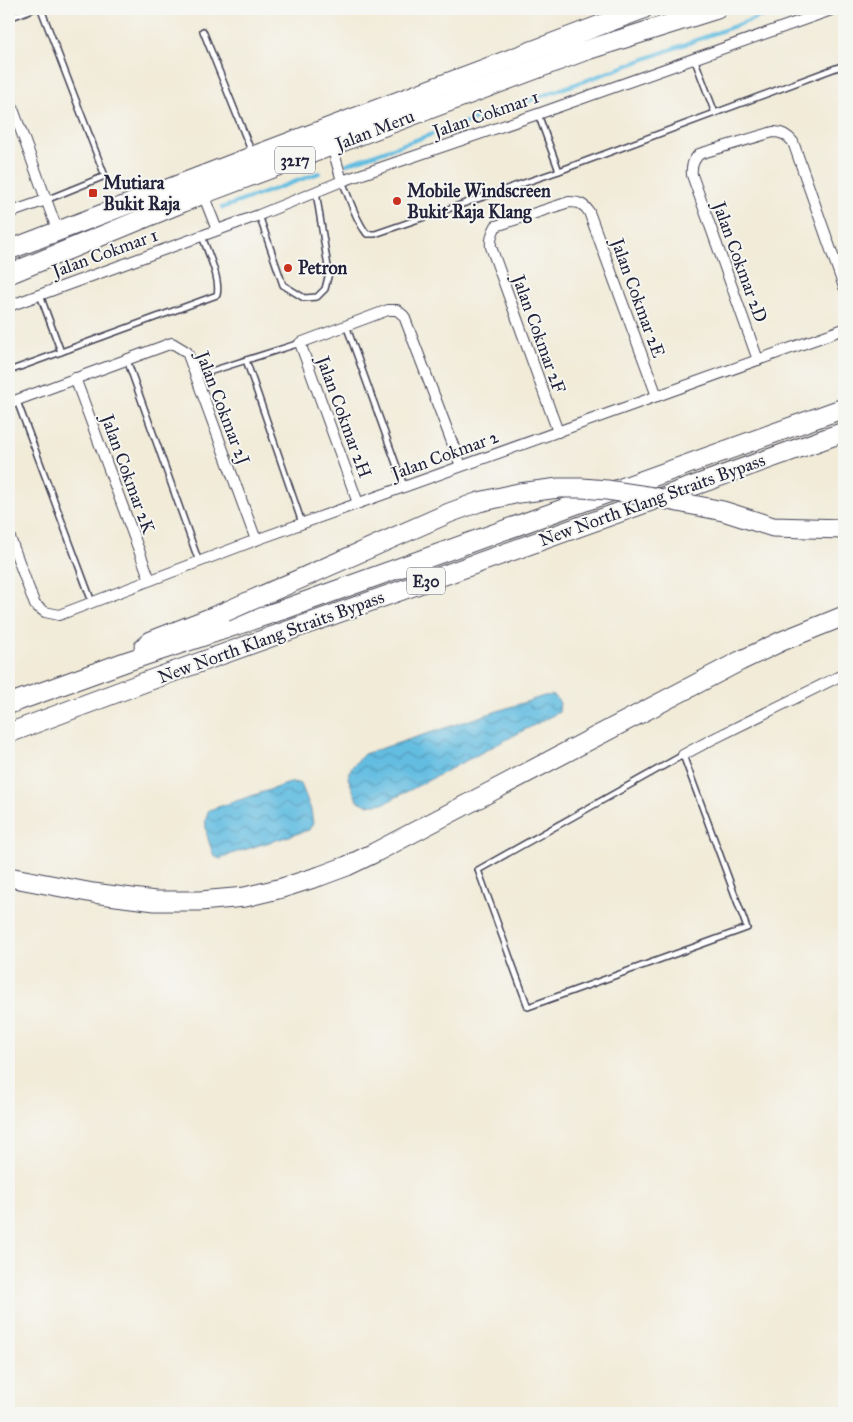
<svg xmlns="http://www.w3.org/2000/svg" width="853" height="1422" font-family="'IM FELL Great Primer',serif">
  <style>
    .water { fill: url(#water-waves); stroke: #43708e }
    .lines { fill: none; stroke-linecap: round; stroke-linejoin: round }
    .stream { stroke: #64bde1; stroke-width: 4 }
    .lane-casing { stroke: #414053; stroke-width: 8 }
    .street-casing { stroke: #414053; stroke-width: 12 }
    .highway-casing { stroke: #414053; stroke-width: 21 }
    .lane { stroke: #fff; stroke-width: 5 }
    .street { stroke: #fff; stroke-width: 10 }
    .highway { stroke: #fff; stroke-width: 19 }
    .highway-bridge-casing { stroke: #414053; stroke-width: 21; stroke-linecap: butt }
    .highway-bridge { stroke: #fff; stroke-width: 19 }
    .poi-dot { fill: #c8321e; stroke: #f6f6f2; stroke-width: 2 }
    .labels { text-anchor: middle; stroke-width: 4; stroke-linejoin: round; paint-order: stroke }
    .shield { fill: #f6f6f2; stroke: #626272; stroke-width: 1 }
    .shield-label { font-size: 16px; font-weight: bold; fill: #22223b }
    .street-label { font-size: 18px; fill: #22223b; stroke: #f6f6f2 }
    .poi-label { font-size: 18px; font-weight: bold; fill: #22223b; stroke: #f6f6f2; text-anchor: start }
  </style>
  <defs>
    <pattern id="water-waves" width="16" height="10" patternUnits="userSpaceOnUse" patternTransform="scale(1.25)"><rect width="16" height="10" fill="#64bde1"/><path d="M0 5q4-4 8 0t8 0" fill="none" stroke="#5299b8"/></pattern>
  </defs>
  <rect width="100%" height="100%" fill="#f6f6f2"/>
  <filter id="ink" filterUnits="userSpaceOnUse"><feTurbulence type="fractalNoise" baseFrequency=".02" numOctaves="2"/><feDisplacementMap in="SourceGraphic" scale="10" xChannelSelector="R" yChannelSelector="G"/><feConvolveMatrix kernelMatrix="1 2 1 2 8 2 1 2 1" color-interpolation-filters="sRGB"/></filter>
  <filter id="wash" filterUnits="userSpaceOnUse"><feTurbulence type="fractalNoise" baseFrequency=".0096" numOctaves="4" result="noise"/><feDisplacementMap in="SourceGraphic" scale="20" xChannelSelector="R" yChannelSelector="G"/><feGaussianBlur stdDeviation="1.12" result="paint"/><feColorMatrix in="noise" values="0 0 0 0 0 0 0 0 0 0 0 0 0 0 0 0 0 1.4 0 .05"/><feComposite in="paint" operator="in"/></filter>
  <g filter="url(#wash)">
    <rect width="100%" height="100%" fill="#f1ebd8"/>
    <!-- water -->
    <g class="water">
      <polygon points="554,695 560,703 559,712 385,803 367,805 357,800 348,778 351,768 364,754 544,696"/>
      <path d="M293,782L301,784L311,810L313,823L309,830L234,853L220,859L214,856C209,842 201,824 209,810Z"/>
    </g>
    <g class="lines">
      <!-- stream -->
      <g class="stream">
        <polyline points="347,164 593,78 781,9"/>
        <polyline points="222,208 319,173"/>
      </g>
    </g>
  </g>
  <g filter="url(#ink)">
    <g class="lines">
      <!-- lane casing -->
      <g class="lane-casing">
        <g id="lane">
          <polyline points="41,9 105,176 46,200"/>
          <polyline points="9,18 33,9"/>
          <polyline points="203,31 252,153"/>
          <polyline points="694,58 715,113"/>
          <polyline points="538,114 559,171"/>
          <path d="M342,181C350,199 355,219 367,234H375L559,171L844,65"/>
          <polyline points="259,215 283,285 304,298 317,297 325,289 329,273 316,192"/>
          <polyline points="40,295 61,352"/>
          <polyline points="346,325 404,486"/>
          <polyline points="127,360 199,562"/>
          <polyline points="246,360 302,523"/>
          <path d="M9,371L217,295C221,279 207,251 202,236"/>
          <polyline points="196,376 300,343"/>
          <polyline points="17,401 92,602"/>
          <polygon points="683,755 747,928 528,1007 478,870"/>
        </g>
      </g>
      <!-- street casing -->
      <g class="street-casing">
        <g id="street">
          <polyline points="9,98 58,232"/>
          <polyline points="332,146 342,181"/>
          <polyline points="203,194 217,230"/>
          <polyline points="9,213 46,200"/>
          <polyline points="9,306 259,215 342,181 538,114 834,9"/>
          <path d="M758,360L692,175C691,166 693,161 699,154L773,132C782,132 787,135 793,142L844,287"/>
          <polyline points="75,378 150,580"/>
          <polyline points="9,403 172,343 187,352 256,540"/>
          <path d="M558,432L491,247C490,239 492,233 496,226L569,202C579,202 584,204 589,212L657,396"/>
          <polyline points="358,503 300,343 388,310 397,310 404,316 461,466"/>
          <polyline points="9,535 35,605 45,612 59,615 256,540 844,329"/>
          <polyline points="683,755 709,741 844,674"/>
        </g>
      </g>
      <!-- highway casing -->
      <g class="highway-casing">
        <g id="highway">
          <polyline points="9,250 253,156 643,9"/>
          <polyline points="9,274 203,194 584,51 717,9"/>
          <polyline points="144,647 151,641 225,612"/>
          <polyline points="9,704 128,661 285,609 844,408"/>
          <polyline points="9,733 145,682 844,432"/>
          <polyline points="14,878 93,893 155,901 200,901 245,897 282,888 320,876 347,866 374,853 740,661 782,641 844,616"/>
        </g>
      </g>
      <!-- lane -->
      <use href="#lane" class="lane"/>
      <!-- street -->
      <use href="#street" class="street"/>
      <!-- highway -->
      <use href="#highway" class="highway"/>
      <!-- highway-bridge casing -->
      <g class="highway-bridge-casing">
        <polyline id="highway-bridge" points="225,612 449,513 479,502 519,493 559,488 582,488 607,490 653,497 723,511 773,527 844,529"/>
      </g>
      <!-- highway-bridge -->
      <use href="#highway-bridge" class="highway-bridge"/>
    </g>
  </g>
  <!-- markers -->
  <g class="poi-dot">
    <rect x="88" y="188" width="10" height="10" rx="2.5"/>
    <circle cx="397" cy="201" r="5"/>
    <circle cx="288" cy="268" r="5"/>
  </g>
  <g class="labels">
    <!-- shield labels -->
    <g class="shield">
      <rect x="275" y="146.5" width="40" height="27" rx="4"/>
      <rect x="407" y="567.5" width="38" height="27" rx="4"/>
    </g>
    <g class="shield-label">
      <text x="295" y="166">3217</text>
      <text x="426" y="587">E30</text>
    </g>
    <!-- street labels -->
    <g class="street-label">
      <text transform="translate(486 114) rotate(-19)" y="6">Jalan Cokmar 1</text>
      <text transform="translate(375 130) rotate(-21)" y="6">Jalan Meru</text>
      <text transform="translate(105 253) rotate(-20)" y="6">Jalan Cokmar 1</text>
      <text transform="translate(740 262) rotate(70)" y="6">Jalan Cokmar 2D</text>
      <text transform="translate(638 298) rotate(70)" y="6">Jalan Cokmar 2E</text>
      <text transform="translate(539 334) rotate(70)" y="6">Jalan Cokmar 2F</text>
      <text transform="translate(223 408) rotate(69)" y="6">Jalan Cokmar 2J</text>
      <text transform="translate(344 417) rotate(70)" y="6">Jalan Cokmar 2H</text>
      <text transform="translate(445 455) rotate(-20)" y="6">Jalan Cokmar 2</text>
      <text transform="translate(128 474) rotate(70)" y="6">Jalan Cokmar 2K</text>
      <text transform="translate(652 500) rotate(-20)" y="6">New North Klang Straits Bypass</text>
      <text transform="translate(271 637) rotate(-20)" y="6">New North Klang Straits Bypass</text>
    </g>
    <!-- poi labels -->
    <g class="poi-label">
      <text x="103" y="189">Mutiara<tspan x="103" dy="21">Bukit Raja</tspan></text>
      <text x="407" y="197">Mobile Windscreen<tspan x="407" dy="21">Bukit Raja Klang</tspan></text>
      <text x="298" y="274">Petron</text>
    </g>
  </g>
  <!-- margin -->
  <rect width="853" height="1422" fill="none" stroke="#f6f6f2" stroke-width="30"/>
</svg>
